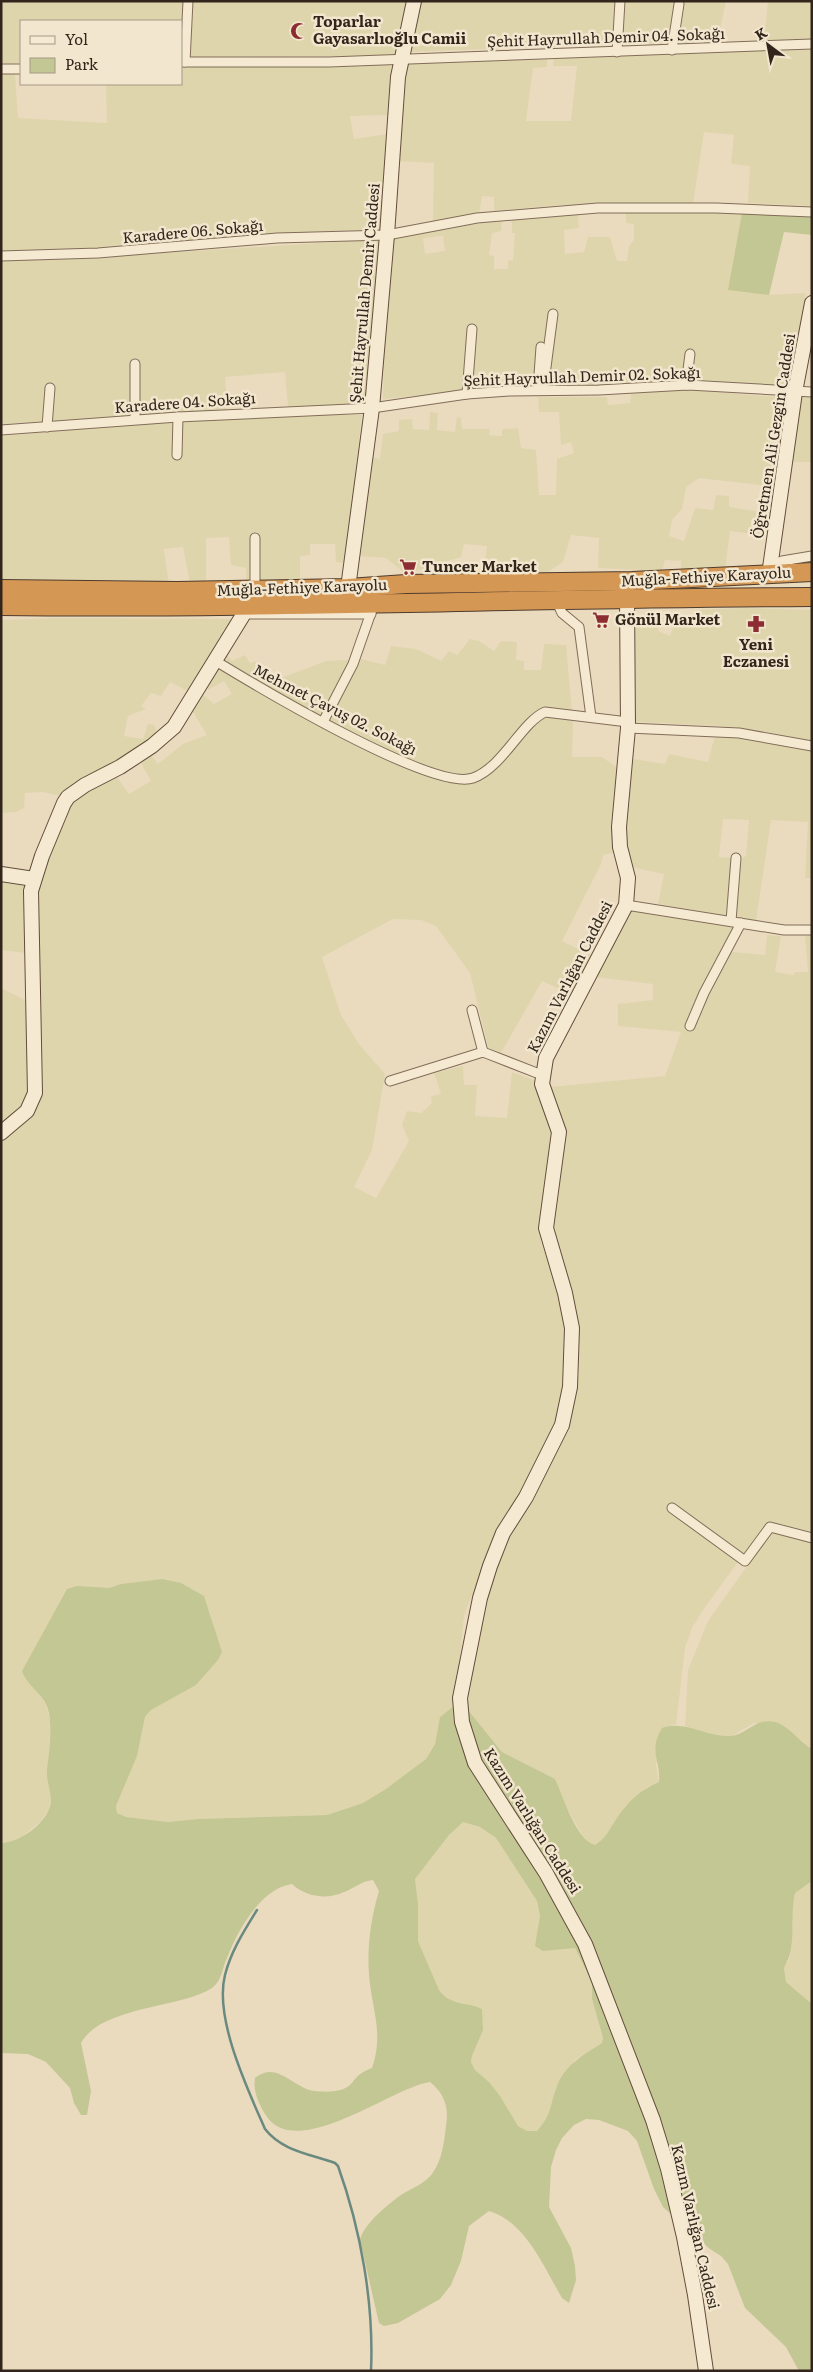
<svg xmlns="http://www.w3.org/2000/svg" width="813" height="2372" font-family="Literata,serif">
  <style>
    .farmland { fill: #dfd5ad; fill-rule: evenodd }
    .green { fill: #c3c794; fill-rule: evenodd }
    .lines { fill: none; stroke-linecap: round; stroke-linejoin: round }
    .stream { stroke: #6a8980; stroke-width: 2.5 }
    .street-casing { stroke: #816d59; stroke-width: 11 }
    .secondary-casing { stroke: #634e3c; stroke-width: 16 }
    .highway-casing { stroke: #4f3c2d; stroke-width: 20 }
    .street { stroke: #f6e9d1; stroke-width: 9 }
    .secondary { stroke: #f6e9d1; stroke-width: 14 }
    .highway { stroke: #d59754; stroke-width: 18 }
    .labels { text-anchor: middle; stroke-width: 5; stroke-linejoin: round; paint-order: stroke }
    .poi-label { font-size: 15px; font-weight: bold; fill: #32261c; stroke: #f2e6ce; text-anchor: start }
    .street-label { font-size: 15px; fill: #32261c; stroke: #f2e6ce }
  </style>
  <rect width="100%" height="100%" fill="#eadbbf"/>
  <!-- farmland -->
  <g class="farmland">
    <polygon points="1,1 408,1 395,56 181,57 181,21 21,21 21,63 1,63"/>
    <polygon points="419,1 726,1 717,43 613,44 408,52"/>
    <polygon points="768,1 812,1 812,39 764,41"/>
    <polygon points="812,49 812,206 748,203 750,166 731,164 734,135 704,132 693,204 561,205 494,211 494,197 482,196 479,215 433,221 434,163 396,161 405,64 547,57 547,67 533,68 526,121 571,121 577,66 553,66 554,56 658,55"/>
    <polygon points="391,65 389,115 350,116 354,139 387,134 382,229 310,232 92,249 1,251 1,74 15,74 18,118 107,123 106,84 181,84 181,67"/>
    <path d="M626,212L742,213L729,290L769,295L806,293L794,367L784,387L690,379L597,385L549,383L383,399L384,337L391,237L502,220L501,231L492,233L489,255L494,256V269H508V261L513,260L515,233H512V220L578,214L579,228L564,230L565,254L584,252L588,237H610L617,261H627L629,246L634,240V224L626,223ZM443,236L445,251L425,254L423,238Z"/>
    <polygon points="382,239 368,404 288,407 285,372 225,377 227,410 1,424 1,261 67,259"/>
    <polygon points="678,389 790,398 776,487 699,478 686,487 682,509 672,520 669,536 684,541 695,508 713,510 716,495 729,496 729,507 768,513 768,536 730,531 725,570 681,572 681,561 665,560 662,571 598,568 599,538 571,535 563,562 545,574 494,575 484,567 487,546 464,544 461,557 406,574 386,558 359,556 369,457 380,459 383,434 399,431 399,420 412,419 413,429 429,430 430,412 438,413 437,430 455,432 457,417 461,418 462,429 490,429 489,435 502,436 502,429 518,428 521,448 536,450 539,495 556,495 557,459 574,453 571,442 561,445 559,412 539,412 538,397 607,397 608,405 630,403 631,394"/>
    <polygon points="798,395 812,395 812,462 793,462"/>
    <polygon points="316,415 362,415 345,563 336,562 335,544 310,544 310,555 300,556 300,581 246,582 246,568 231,565 229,537 206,538 206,584 190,583 183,547 164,549 169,585 1,580 1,436 193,420"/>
    <polygon points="745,608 812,610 812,741 762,731 720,726 635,722 632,619 660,620 658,631 670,636 674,625 695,625 695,610"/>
    <polygon points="57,618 234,619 190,692 170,682 161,696 151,693 141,706 146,709 128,716 124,736 143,739 148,724 154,725 158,736 121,760 74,785 60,796 43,792 25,793 24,808 16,812 1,813 1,620"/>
    <polygon points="470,639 479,641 494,651 501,641 517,642 516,660 524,661 524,670 541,670 544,644 566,645 573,723 572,757 602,757 619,769 616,852 603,855 601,864 562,941 592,956 573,995 542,981 501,1053 488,1047 470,973 436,926 421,920 393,919 322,957 341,1015 359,1044 385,1074 372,1150 354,1187 376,1198 409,1141 402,1125 407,1111 421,1113 432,1103 431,1096 441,1094 434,1073 463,1066 464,1085 477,1085 475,1116 507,1118 512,1072 536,1081 550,1121 552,1139 540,1226 541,1242 561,1299 566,1336 565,1381 559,1411 545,1446 522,1496 494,1537 464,1616 455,1705 440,1717 435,1744 426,1759 386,1790 363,1803 327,1815 198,1819 168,1822 126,1817 117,1813 116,1806 137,1756 145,1717 151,1710 196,1685 218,1660 213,1625 209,1610 162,1579 121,1584 109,1588 93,1588 31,1685 38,1691 47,1707 51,1726 48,1761 51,1800 49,1809 41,1821 23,1836 7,1843 1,1843 1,988 27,1001 26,953 1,950 1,878 37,883 70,802 88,789 117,777 129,794 151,781 140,761 150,754 158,764 183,744 207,735 192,710 202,694 214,704 232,694 224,681 208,690 206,682 225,653 232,661 245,655 250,663 256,661 268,683 326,661 362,659 385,665 391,646 416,649 441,661 449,651 457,655"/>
    <polygon points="715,735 812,750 812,878 805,878 808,822 771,820 756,921 736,917 742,858 746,856 749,820 723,819 719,857 734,858 728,916 658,904 664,874 631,867 626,850 625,835 633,759 665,764 669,754 708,762"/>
    <polygon points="628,910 735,926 723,951 765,955 767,935 781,936 775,972 794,975 795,972 808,972 805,936 812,935 812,1749 789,1730 754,1723 732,1736 716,1736 685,1726 688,1670 708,1621 750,1562 743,1555 703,1610 692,1628 685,1648 676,1725 672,1724 656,1764 659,1782 646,1788 625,1806 602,1841 595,1845 590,1844 581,1833 562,1799 555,1779 502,1752 468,1710 469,1685 490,1584 505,1542 570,1415 579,1375 579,1336 576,1309 552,1222 557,1193 550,1087 665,1076 681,1032 618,1026 618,1004 653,1000 653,984 596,977"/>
    <polygon points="463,1822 480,1827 496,1838 537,1901 540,1915 538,1934 567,1948 575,1948 592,1982 592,1999 603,2038 602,2043 575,2060 556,2088 548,2118 537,2131 527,2131 518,2126 489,2082 475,2070 471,2062 472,2056 479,2039 483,2024 481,2018 466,2004 453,2002 439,1990 418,1941 418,1904 415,1879 456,1826"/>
    <polygon points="812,1881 812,2004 786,1982 784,1968 789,1960 793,1924 791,1908 795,1893"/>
  </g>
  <!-- green -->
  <g class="green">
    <polygon points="742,213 812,215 812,235 784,232 769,295 728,290"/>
    <path d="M162,1579L181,1583L204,1596L222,1652L218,1660L196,1685L151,1710L145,1717L137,1756L116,1806L117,1813L126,1817L168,1822L198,1819L327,1815L363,1803L386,1789L426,1759L435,1744L440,1717L455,1705L468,1710L502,1752L555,1779C563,1796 576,1840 595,1845C605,1839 609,1830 615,1821C626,1803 640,1790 659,1782C661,1760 648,1752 662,1728C686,1720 705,1737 729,1736C747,1736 755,1717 775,1722C788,1725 800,1742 812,1749V1881L795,1893C789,1919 798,1944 784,1968L786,1982L812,2004V2371H799L786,2347L745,2308L728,2264L721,2256L710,2249L663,2207L654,2189L637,2141L628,2131L599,2120L586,2119L574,2125L562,2138L556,2150L551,2167L549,2207L571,2248L575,2266L576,2280L569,2303L562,2298C544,2267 525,2221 489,2211L469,2226L461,2261L451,2285L440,2299L398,2323L384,2326L379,2323L360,2240C363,2225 388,2204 401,2195C412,2188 424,2184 432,2174C442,2160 444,2143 446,2126C449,2108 445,2094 430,2082C392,2087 295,2164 265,2114C258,2102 253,2091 255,2078C277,2060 293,2088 314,2091C326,2092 343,2093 351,2084C358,2075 361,2072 372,2068C383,2036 374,2015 370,1984C366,1953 370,1921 379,1891L373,1880C361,1881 355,1888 344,1892C327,1900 306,1897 292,1884C260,1889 238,1930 227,1958C222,1968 222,1981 212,1988C182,2008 101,2006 81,2043L91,2091L87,2115H81L74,2103L70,2088L46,2062L28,2054L1,2053V1843C20,1843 50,1821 51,1801C51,1791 46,1780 47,1770C49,1750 53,1729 48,1709C43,1693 27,1686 22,1671L67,1589L77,1586L109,1588L121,1584ZM463,1822L480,1827L496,1838L537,1901L540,1916L535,1946L543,1951L575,1948L592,1982V1999L603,2038L602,2043C583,2055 563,2066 556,2089C549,2108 552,2114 537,2131H527L518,2126L500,2096L489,2082L475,2070L471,2062L472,2056L483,2030L482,2009C465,2001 453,2007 439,1990L418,1941V1904L415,1879L449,1835Z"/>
  </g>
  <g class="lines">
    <!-- stream -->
    <path class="stream" d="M257,1910C244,1931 231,1951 225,1975C214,2018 247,2088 265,2129C282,2151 310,2154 335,2163L338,2166C361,2230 374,2304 371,2371"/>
    <!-- street casing -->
    <g class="street-casing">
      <g id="street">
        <polyline points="672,50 679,4"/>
        <polyline points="617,52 620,1"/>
        <polyline points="181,62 329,62 812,44"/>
        <polyline points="185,62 188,1"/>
        <polyline points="1,69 21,69"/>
        <polyline points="1,256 98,253 277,238 387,235 477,218 598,208 716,208 812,212"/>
        <polyline points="686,385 690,354"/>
        <polyline points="538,389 541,347"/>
        <polyline points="543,390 553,314"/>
        <polyline points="467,394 472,329"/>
        <polyline points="135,419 135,364"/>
        <polyline points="47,427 50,388"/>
        <polyline points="1,430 178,417 372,408 467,394 509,391 599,390 688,385 812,392"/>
        <polyline points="177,455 178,417"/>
        <polyline points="770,566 782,561 812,556"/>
        <polyline points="255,590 255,538"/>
        <polyline points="556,600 562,613 579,627 591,717"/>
        <polyline points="244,614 371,614"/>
        <path d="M214,660C255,685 433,792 473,778C502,768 522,722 545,712L628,722"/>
        <polyline points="323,722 353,664 374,604"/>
        <polyline points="628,728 739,733 812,746"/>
        <polyline points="626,905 784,930 812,930"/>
        <polyline points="731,921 736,858"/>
        <polyline points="472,1010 483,1052"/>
        <polyline points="690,1026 704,993 741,923"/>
        <polyline points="390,1081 483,1052 542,1075"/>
        <polyline points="672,1508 745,1561 770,1527 812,1538"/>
      </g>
    </g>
    <!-- secondary casing -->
    <g class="secondary-casing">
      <g id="secondary">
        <polyline points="769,575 795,392 812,303"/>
        <polyline points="348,588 372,408 387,235 398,77 414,1"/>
        <polyline points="627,598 628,728 619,827 620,847 628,878 626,905 546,1058 542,1084 559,1132 546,1228 565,1293 572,1328 570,1387 562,1425 526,1497 503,1533 490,1566 480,1598 460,1698 462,1722 475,1763 546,1873 585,1944 653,2120 668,2169 684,2237 695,2295 706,2371"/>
        <polyline points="1,874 34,879"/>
        <polyline points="1,1133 27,1111 35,1093 31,891 42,856 64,803 68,797 85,785 120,767 152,746 174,727 248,607"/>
      </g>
    </g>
    <!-- highway casing -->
    <g class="highway-casing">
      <g id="highway">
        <polyline points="1,589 177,591 348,588 406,584 632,581 812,572"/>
        <path d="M1,606C272,609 542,598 812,597"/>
      </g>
    </g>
    <!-- street -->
    <use href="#street" class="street"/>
    <!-- secondary -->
    <use href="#secondary" class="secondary"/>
    <!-- highway -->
    <use href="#highway" class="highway"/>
  </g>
  <!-- icons -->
  <defs>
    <g id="mosque-bare" transform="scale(1.35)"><path d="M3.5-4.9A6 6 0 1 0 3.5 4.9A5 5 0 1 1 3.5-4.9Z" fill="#8c2d32" stroke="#f2e6ce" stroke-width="2.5" paint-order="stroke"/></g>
    <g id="supermarket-bare" transform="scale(1.35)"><path d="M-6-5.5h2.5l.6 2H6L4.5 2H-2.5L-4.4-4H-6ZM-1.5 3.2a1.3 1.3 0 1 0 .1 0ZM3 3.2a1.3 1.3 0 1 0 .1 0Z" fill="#8c2d32" stroke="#f2e6ce" stroke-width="2.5" paint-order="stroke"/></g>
    <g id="pharmacy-bare" transform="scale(1.35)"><path d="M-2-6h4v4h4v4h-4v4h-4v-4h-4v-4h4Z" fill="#8c2d32" stroke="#f2e6ce" stroke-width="2.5" paint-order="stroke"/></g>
  </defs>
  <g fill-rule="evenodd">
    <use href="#mosque-bare" x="299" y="31"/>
    <use href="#supermarket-bare" x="408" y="567"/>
    <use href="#supermarket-bare" x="601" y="620"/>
    <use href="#pharmacy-bare" x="756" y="624"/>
  </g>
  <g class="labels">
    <!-- poi labels -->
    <g class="poi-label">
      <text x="313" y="27">Toparlar<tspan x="313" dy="17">Gayasarlıoğlu Camii</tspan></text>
      <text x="422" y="572">Tuncer Market</text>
      <text x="615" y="625">Gönül Market</text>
      <text x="756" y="650" text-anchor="middle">Yeni<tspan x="756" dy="17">Eczanesi</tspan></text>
    </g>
    <!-- street labels -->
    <g class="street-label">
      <text transform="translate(606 38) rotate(-2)" y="5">Şehit Hayrullah Demir 04. Sokağı</text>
      <text transform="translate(193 232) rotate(-5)" y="5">Karadere 06. Sokağı</text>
      <text transform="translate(365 293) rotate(-85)" y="5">Şehit Hayrullah Demir Caddesi</text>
      <text transform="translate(582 377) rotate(-2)" y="5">Şehit Hayrullah Demir 02. Sokağı</text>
      <text transform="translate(185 403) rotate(-4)" y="5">Karadere 04. Sokağı</text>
      <text transform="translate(774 436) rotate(-81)" y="5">Öğretmen Ali Gezgin Caddesi</text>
      <text transform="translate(706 577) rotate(-3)" y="5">Muğla-Fethiye Karayolu</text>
      <text transform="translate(302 588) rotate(-2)" y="5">Muğla-Fethiye Karayolu</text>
      <text transform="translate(335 710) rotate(27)" y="5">Mehmet Çavuş 02. Sokağı</text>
      <text transform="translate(570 977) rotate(-63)" y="5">Kazım Varlığan Caddesi</text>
      <text transform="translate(532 1821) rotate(58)" y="5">Kazım Varlığan Caddesi</text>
      <text transform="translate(695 2227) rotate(77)" y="5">Kazım Varlığan Caddesi</text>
    </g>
  </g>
  <!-- border -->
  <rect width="813" height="2372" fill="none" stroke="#32261c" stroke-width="5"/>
  <!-- legend -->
  <rect x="20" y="20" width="162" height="65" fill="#f2e6ce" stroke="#a59987"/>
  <rect x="30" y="36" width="25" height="8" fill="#f6e9d1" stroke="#a59987"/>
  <text x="65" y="45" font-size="15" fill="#32261c">Yol</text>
  <rect x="30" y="58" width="25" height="15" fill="#c3c794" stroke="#a59987"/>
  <text x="65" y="70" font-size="15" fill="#32261c">Park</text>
  <!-- north arrow -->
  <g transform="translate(768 45) rotate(328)" stroke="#f2e6ce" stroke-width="4" paint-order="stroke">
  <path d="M0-4L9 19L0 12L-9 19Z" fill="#32261c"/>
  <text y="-8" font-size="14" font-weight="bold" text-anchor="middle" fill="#32261c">K</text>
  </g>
</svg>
